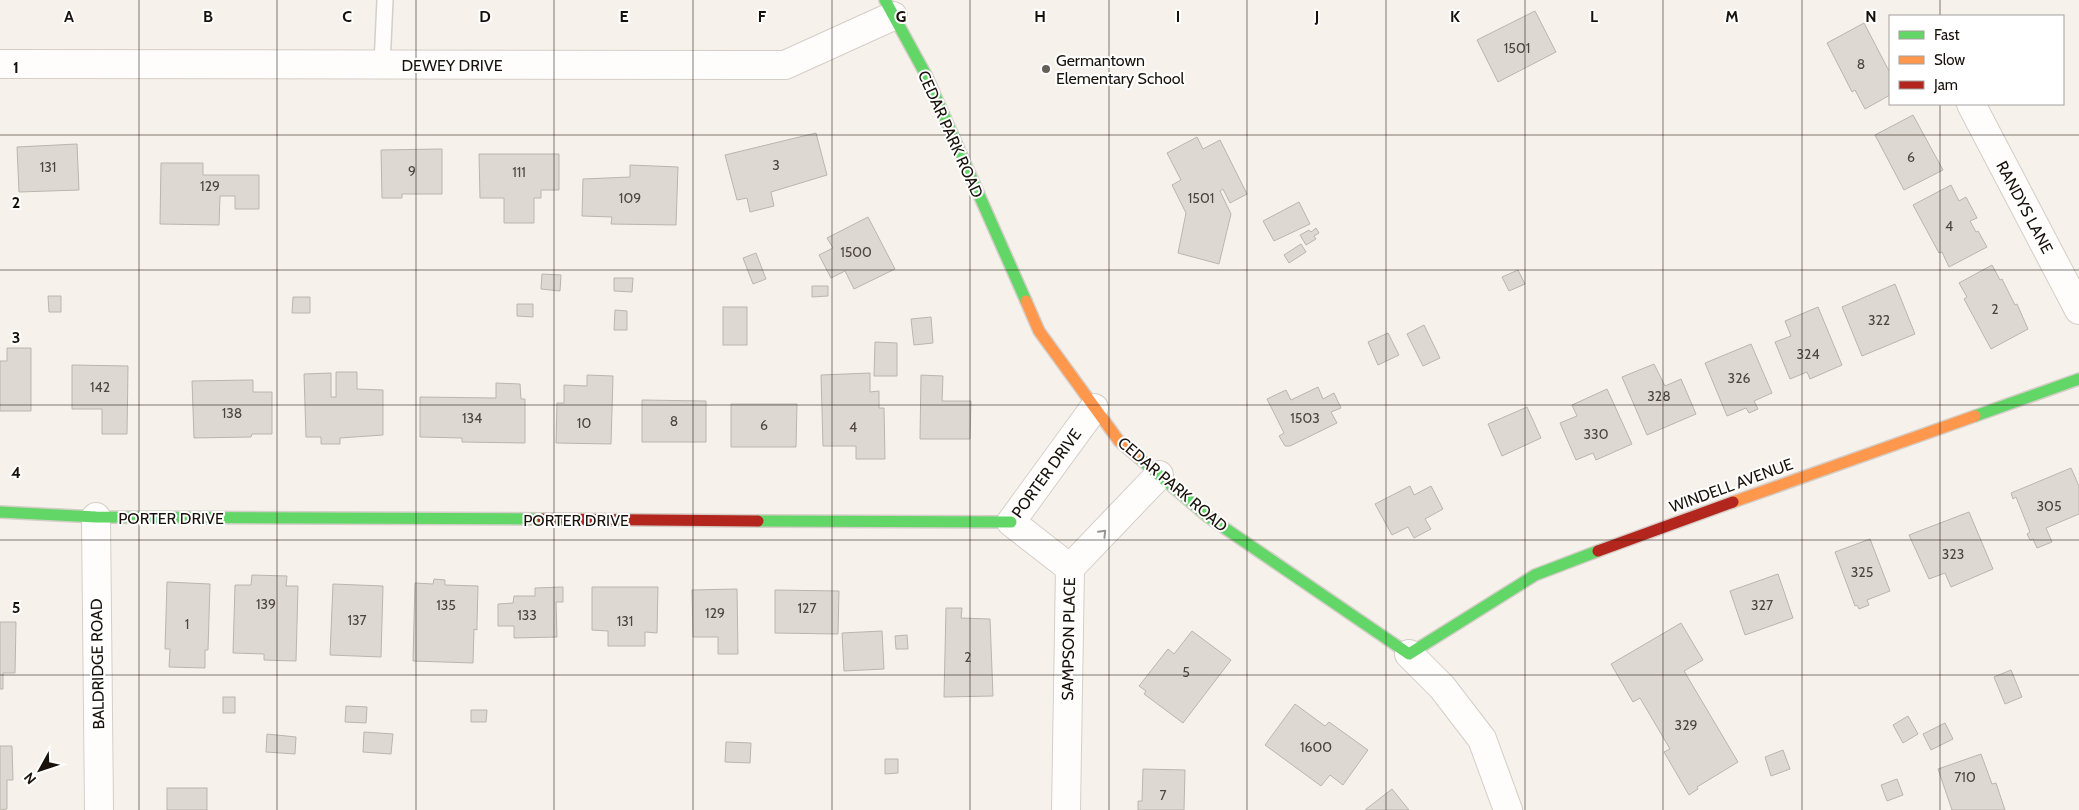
<svg xmlns="http://www.w3.org/2000/svg" width="2079" height="810" font-family="Cabin,sans-serif">
  <style>
    .building { fill: #ddd8d1; stroke: #bab6ae }
    .lines { fill: none; stroke-linecap: round; stroke-linejoin: round }
    .lane-casing { stroke: #d5cec8; stroke-width: 18 }
    .street-casing { stroke: #d5cec8; stroke-width: 30 }
    .fast-casing { stroke: #d5cec8; stroke-width: 14 }
    .slow-casing { stroke: #d5cec8; stroke-width: 14 }
    .jam-casing { stroke: #d5cec8; stroke-width: 14 }
    .lane { stroke: #fefdfc; stroke-width: 15 }
    .street { stroke: #fefdfc; stroke-width: 28 }
    .fast { stroke: #63d668; stroke-width: 11 }
    .slow { stroke: #ff974d; stroke-width: 11 }
    .jam { stroke: #b3261e; stroke-width: 11 }
    .oneway { stroke: #979390 }
    .grid { fill: none; stroke: #19120b; stroke-width: 1; stroke-opacity: 0.55 }
    .poi-dot { fill: #676059; stroke: #fff; stroke-width: 2 }
    .labels { text-anchor: middle; stroke-width: 4; stroke-linejoin: round; paint-order: stroke }
    .number-label { font-size: 14px; fill: #4c463e }
    .poi-label { font-size: 16px; fill: #19120b; stroke: #fff; text-anchor: start }
    .street-label { font-size: 16px; fill: #19120b; stroke: #fff }
    .grid-label { font-size: 16px; text-anchor: middle; font-weight: bold; fill: #19120b; stroke: #fff; stroke-width: 4; stroke-linejoin: round; paint-order: stroke }
  </style>
  <rect width="100%" height="100%" fill="#f7f1eb"/>
  <!-- building -->
  <g class="building">
    <polygon points="1535,11 1556,52 1498,82 1477,40"/>
    <polygon points="1864,23 1889,71 1890,70 1890,95 1865,109 1855,90 1852,92 1827,43"/>
    <polygon points="1913,115 1943,170 1904,190 1875,135"/>
    <polygon points="816,133 827,175 771,192 774,206 750,212 747,198 737,200 725,155"/>
    <polygon points="1197,137 1203,149 1220,140 1247,194 1230,203 1223,189 1220,191 1231,214 1219,264 1178,253 1186,213 1172,185 1181,180 1167,153"/>
    <polygon points="77,144 79,190 19,192 17,147"/>
    <polygon points="442,149 442,194 402,194 402,198 382,198 381,150"/>
    <polygon points="479,154 559,154 559,190 541,190 541,198 534,198 534,223 504,223 504,198 480,198"/>
    <polygon points="161,163 203,163 203,175 259,175 259,209 235,209 235,196 220,196 219,225 160,224"/>
    <polygon points="630,165 678,167 676,225 611,224 612,217 582,216 583,179 630,177"/>
    <polygon points="1951,185 1959,201 1966,197 1977,218 1970,221 1976,232 1978,231 1987,247 1949,267 1942,252 1939,253 1913,205"/>
    <polygon points="1299,202 1310,224 1274,241 1263,221"/>
    <polygon points="868,217 895,269 854,289 845,271 831,278 819,255 833,248 827,238"/>
    <polygon points="1316,228 1319,233 1314,236 1316,239 1306,245 1300,235 1309,230 1311,232"/>
    <polygon points="1301,244 1306,252 1289,263 1284,255"/>
    <polygon points="756,253 766,279 753,284 743,258"/>
    <polygon points="1992,265 2000,280 2002,279 2015,305 2017,304 2028,329 1991,349 1964,299 1967,297 1959,283"/>
    <polygon points="1518,270 1525,284 1509,291 1502,277"/>
    <polygon points="542,274 561,275 560,291 541,289"/>
    <polygon points="614,278 633,278 632,292 614,291"/>
    <polygon points="1895,284 1915,334 1862,356 1842,307"/>
    <polygon points="812,286 828,286 828,296 812,297"/>
    <polygon points="48,296 61,296 61,312 49,312"/>
    <polygon points="293,297 310,297 310,313 292,313"/>
    <polygon points="517,304 533,304 533,317 517,316"/>
    <rect x="723" y="307" width="24" height="38"/>
    <polygon points="1818,307 1842,365 1810,379 1807,372 1790,379 1775,342 1791,336 1785,321"/>
    <polygon points="615,310 627,311 627,330 614,330"/>
    <polygon points="931,317 933,343 914,345 911,319"/>
    <polygon points="1424,325 1440,358 1423,366 1407,334"/>
    <polygon points="1388,333 1399,355 1378,365 1368,342"/>
    <polygon points="875,342 897,343 897,376 874,376"/>
    <polygon points="1751,344 1772,393 1754,401 1758,409 1749,413 1746,408 1727,416 1705,363"/>
    <polygon points="7,348 31,348 31,411 0,411 0,361 7,361"/>
    <polygon points="1654,364 1665,386 1681,379 1696,414 1647,435 1622,377"/>
    <polygon points="72,365 128,366 127,434 102,434 102,409 72,409"/>
    <polygon points="336,372 357,372 357,389 383,390 383,435 340,438 340,444 321,444 321,437 306,437 304,374 331,373 331,397 336,397"/>
    <polygon points="870,373 870,392 879,391 879,408 884,408 885,459 856,459 856,446 823,446 821,375"/>
    <polygon points="587,375 613,376 611,444 556,443 557,403 564,403 564,385 587,386"/>
    <polygon points="921,375 943,376 942,401 971,401 970,439 920,439"/>
    <polygon points="249,380 253,380 253,392 272,392 272,434 252,434 251,437 194,438 192,381"/>
    <polygon points="496,383 520,384 521,399 525,399 525,443 462,442 462,438 420,437 420,397 496,398"/>
    <polygon points="1318,387 1323,399 1334,393 1341,408 1331,412 1337,423 1290,446 1285,446 1279,436 1284,433 1267,399 1286,390 1291,400"/>
    <polygon points="1607,389 1632,444 1596,460 1593,453 1576,460 1560,423 1577,416 1572,405"/>
    <polygon points="642,400 706,401 706,442 642,442"/>
    <polygon points="731,404 797,404 796,447 731,447"/>
    <polygon points="1527,407 1541,438 1502,456 1488,424"/>
    <polygon points="2071,468 2079,486 2079,514 2046,528 2052,542 2037,548 2033,539 2030,540 2027,534 2030,532 2016,497 2013,499 2011,493"/>
    <polygon points="1410,486 1414,495 1431,486 1443,509 1425,519 1431,529 1414,538 1408,527 1392,535 1375,504"/>
    <polygon points="1969,512 1993,569 1951,587 1945,573 1929,579 1909,535"/>
    <polygon points="1870,539 1890,591 1867,600 1869,605 1859,609 1857,605 1855,606 1835,552"/>
    <polygon points="1778,574 1793,618 1745,635 1730,591"/>
    <polygon points="252,575 287,576 286,586 298,586 296,661 264,660 264,654 233,653 235,585 251,585"/>
    <polygon points="434,579 445,580 445,585 478,586 477,624 477,630 474,629 473,663 413,661 415,583 433,584"/>
    <polygon points="167,582 210,584 208,650 205,650 205,668 169,667 170,649 165,649"/>
    <polygon points="333,584 383,586 381,657 330,655"/>
    <polygon points="563,587 563,602 556,602 557,637 514,638 514,626 498,626 498,604 513,603 514,596 535,596 535,588"/>
    <polygon points="592,587 658,587 657,633 645,632 645,646 608,646 608,631 592,630"/>
    <polygon points="737,589 738,654 718,654 718,637 693,637 692,590"/>
    <polygon points="775,590 839,591 838,634 775,633"/>
    <polygon points="946,608 962,608 961,618 990,619 993,696 944,697"/>
    <polygon points="0,622 16,622 15,673 3,673 3,689 0,689"/>
    <polygon points="1681,623 1703,660 1684,671 1738,762 1697,787 1698,789 1689,795 1664,752 1670,749 1640,698 1633,702 1611,664"/>
    <polygon points="882,631 884,669 844,671 842,633"/>
    <polygon points="1192,631 1231,660 1183,723 1144,694 1146,691 1139,686 1168,649 1174,654"/>
    <polygon points="907,635 908,649 896,649 895,636"/>
    <polygon points="2011,670 2022,697 2005,704 1994,677"/>
    <rect x="223" y="697" width="12" height="16"/>
    <polygon points="1295,704 1325,726 1329,722 1368,750 1343,785 1330,775 1321,786 1265,745"/>
    <polygon points="346,706 367,707 366,723 345,722"/>
    <polygon points="471,710 487,710 486,722 471,722"/>
    <polygon points="1908,716 1918,734 1903,743 1893,725"/>
    <polygon points="1945,723 1953,739 1931,750 1923,734"/>
    <polygon points="364,732 393,734 391,754 363,752"/>
    <polygon points="267,734 296,737 295,754 266,752"/>
    <polygon points="726,742 751,743 750,763 725,762"/>
    <polygon points="0,746 12,746 13,780 7,780 7,809 0,810"/>
    <polygon points="1783,750 1790,769 1771,776 1765,757"/>
    <polygon points="1981,754 1992,784 1996,783 2005,810 1952,810 1938,769"/>
    <polygon points="885,759 898,759 898,773 885,774"/>
    <polygon points="1143,769 1185,770 1184,810 1138,810 1138,801 1142,801"/>
    <polygon points="1897,779 1903,795 1887,801 1881,785"/>
    <rect x="167" y="788" width="40" height="22"/>
    <polygon points="1392,789 1409,810 1365,810"/>
  </g>
  <g class="lines">
    <!-- lane casing -->
    <g class="lane-casing">
      <polyline id="lane" points="382,65 385,0"/>
    </g>
    <!-- street casing -->
    <g class="street-casing">
      <g id="street">
        <polyline points="0,64 785,65 893,16"/>
        <polyline points="1971,104 2079,310"/>
        <polyline points="96,517 99,810"/>
        <polyline points="1070,568 1011,522 1094,408"/>
        <polyline points="1409,654 1442,687 1482,739 1508,810"/>
        <polyline points="1066,810 1070,568 1159,475"/>
      </g>
    </g>
    <!-- fast casing -->
    <g class="fast-casing">
      <g id="fast">
        <polyline points="885,0 926,75 1026,301"/>
        <polyline points="1975,416 2079,379"/>
        <polyline points="1139,458 1207,516 1409,654 1535,575 1598,551"/>
        <polyline points="0,512 96,517 543,519"/>
        <polyline points="758,521 1011,522"/>
      </g>
    </g>
    <!-- slow casing -->
    <g class="slow-casing">
      <g id="slow">
        <polyline points="1026,301 1039,331 1119,441 1139,458"/>
        <polyline points="1733,502 1975,416"/>
      </g>
    </g>
    <!-- jam casing -->
    <g class="jam-casing">
      <g id="jam">
        <polyline points="543,519 758,521"/>
        <polyline points="1598,551 1733,502"/>
      </g>
    </g>
    <!-- lane -->
    <use href="#lane" class="lane"/>
    <!-- street -->
    <use href="#street" class="street"/>
    <!-- fast -->
    <use href="#fast" class="fast"/>
    <!-- slow -->
    <use href="#slow" class="slow"/>
    <!-- jam -->
    <use href="#jam" class="jam"/>
  </g>
  <!-- one-way arrows -->
  <defs><path id="oneway-chevron" d="M-2-3.5L2.5 0L-2 3.5" fill="none" stroke-width="1.6" stroke-linecap="round" stroke-linejoin="round" transform="scale(1.25)"/></defs>
  <use class="oneway" href="#oneway-chevron" transform="translate(1103 533) rotate(-46)"/>
  <!-- grid -->
  <path class="grid" d="M139,0V810M277,0V810M416,0V810M554,0V810M693,0V810M832,0V810M970,0V810M1109,0V810M1247,0V810M1386,0V810M1525,0V810M1663,0V810M1802,0V810M1940,0V16M1940,104V810M0,135H2079M0,270H2079M0,405H2079M0,540H2079M0,675H2079"/>
  <!-- markers -->
  <circle class="poi-dot" cx="1046" cy="69" r="5"/>
  <g class="labels">
    <!-- number labels -->
    <g class="number-label">
      <text x="1517" y="53">1501</text>
      <text x="1861" y="69">8</text>
      <text x="1911" y="162">6</text>
      <text x="776" y="170">3</text>
      <text x="48" y="172">131</text>
      <text x="412" y="176">9</text>
      <text x="519" y="177">111</text>
      <text x="210" y="191">129</text>
      <text x="630" y="203">109</text>
      <text x="1201" y="203">1501</text>
      <text x="1949" y="231">4</text>
      <text x="856" y="257">1500</text>
      <text x="1995" y="314">2</text>
      <text x="1879" y="325">322</text>
      <text x="1808" y="359">324</text>
      <text x="1739" y="383">326</text>
      <text x="100" y="392">142</text>
      <text x="1659" y="401">328</text>
      <text x="232" y="418">138</text>
      <text x="472" y="423">134</text>
      <text x="1305" y="423">1503</text>
      <text x="674" y="426">8</text>
      <text x="584" y="428">10</text>
      <text x="764" y="430">6</text>
      <text x="853" y="432">4</text>
      <text x="1596" y="439">330</text>
      <text x="2049" y="511">305</text>
      <text x="1953" y="559">323</text>
      <text x="1862" y="577">325</text>
      <text x="266" y="609">139</text>
      <text x="446" y="610">135</text>
      <text x="1762" y="610">327</text>
      <text x="807" y="613">127</text>
      <text x="715" y="618">129</text>
      <text x="527" y="620">133</text>
      <text x="357" y="625">137</text>
      <text x="625" y="626">131</text>
      <text x="187" y="629">1</text>
      <text x="968" y="662">2</text>
      <text x="1186" y="677">5</text>
      <text x="1686" y="730">329</text>
      <text x="1316" y="752">1600</text>
      <text x="1965" y="782">710</text>
      <text x="1163" y="800">7</text>
    </g>
    <!-- poi labels -->
    <g class="poi-label">
      <text x="1056" y="66">Germantown<tspan x="1056" dy="18">Elementary School</tspan></text>
    </g>
    <!-- street labels -->
    <g class="street-label">
      <text x="452" y="71">DEWEY DRIVE</text>
      <text transform="translate(951 134) rotate(66)" y="6">CEDAR PARK ROAD</text>
      <text transform="translate(2025 207) rotate(62)" y="6">RANDYS LANE</text>
      <text transform="translate(1046 473) rotate(-54)" y="6">PORTER DRIVE</text>
      <text transform="translate(1173 484) rotate(40)" y="6">CEDAR PARK ROAD</text>
      <text transform="translate(1731 485) rotate(-20)" y="6">WINDELL AVENUE</text>
      <text x="171" y="524">PORTER DRIVE</text>
      <text x="576" y="526">PORTER DRIVE</text>
      <text transform="translate(1068 639) rotate(-89)" y="6">SAMPSON PLACE</text>
      <text transform="translate(97 664) rotate(-91)" y="6">BALDRIDGE ROAD</text>
    </g>
  </g>
  <g class="grid-label">
    <text x="69" y="22">A</text>
    <text x="208" y="22">B</text>
    <text x="347" y="22">C</text>
    <text x="485" y="22">D</text>
    <text x="624" y="22">E</text>
    <text x="762" y="22">F</text>
    <text x="901" y="22">G</text>
    <text x="1040" y="22">H</text>
    <text x="1178" y="22">I</text>
    <text x="1317" y="22">J</text>
    <text x="1455" y="22">K</text>
    <text x="1594" y="22">L</text>
    <text x="1732" y="22">M</text>
    <text x="1871" y="22">N</text>
    <text x="16" y="73">1</text>
    <text x="16" y="208">2</text>
    <text x="16" y="343">3</text>
    <text x="16" y="478">4</text>
    <text x="16" y="613">5</text>
  </g>
  <!-- legend -->
  <rect x="1889" y="15" width="175" height="90" fill="#ffffff" stroke="#a3a09d"/>
  <rect x="1899" y="31" width="25" height="8" fill="#63d668" stroke="#a3a09d"/>
  <text x="1934" y="40" font-size="15" fill="#19120b">Fast</text>
  <rect x="1899" y="56" width="25" height="8" fill="#ff974d" stroke="#a3a09d"/>
  <text x="1934" y="65" font-size="15" fill="#19120b">Slow</text>
  <rect x="1899" y="81" width="25" height="8" fill="#b3261e" stroke="#a3a09d"/>
  <text x="1934" y="90" font-size="15" fill="#19120b">Jam</text>
  <!-- north arrow -->
  <g transform="translate(40 770) rotate(230)" stroke="#ffffff" stroke-width="4" paint-order="stroke">
  <path d="M0-4L9 19L0 12L-9 19Z" fill="#19120b"/>
  <text y="-8" font-size="14" font-weight="bold" text-anchor="middle" fill="#19120b">N</text>
  </g>
</svg>
